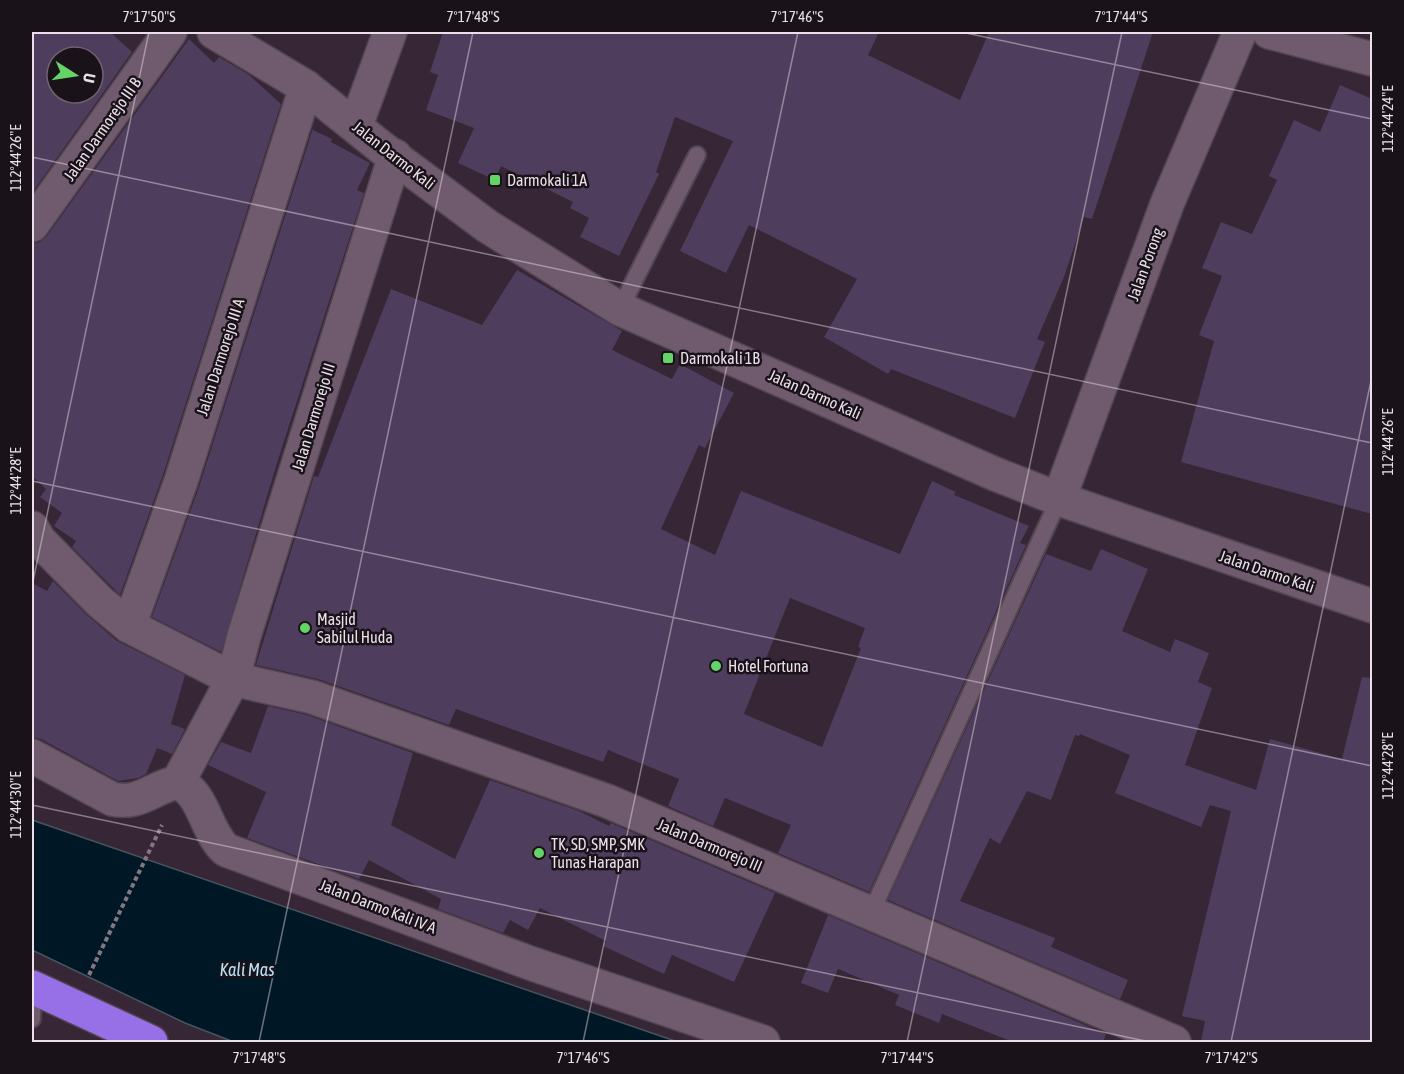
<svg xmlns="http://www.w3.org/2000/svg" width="1404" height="1074" font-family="'Asap Condensed',sans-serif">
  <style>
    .water { fill: #001826; stroke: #465460; stroke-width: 1.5 }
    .building { fill: #4f3d5d; fill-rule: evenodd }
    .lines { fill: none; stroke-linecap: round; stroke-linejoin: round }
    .lane-casing { stroke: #534452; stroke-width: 20 }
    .street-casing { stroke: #534452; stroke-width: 36 }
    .secondary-casing { stroke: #534452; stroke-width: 36 }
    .highway-casing { stroke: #534452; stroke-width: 36 }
    .path { stroke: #857683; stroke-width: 4; stroke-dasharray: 4.5 3; stroke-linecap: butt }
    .lane { stroke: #6f5b6d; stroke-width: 16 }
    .street { stroke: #6f5b6d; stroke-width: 33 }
    .secondary { stroke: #6f5b6d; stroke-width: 33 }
    .highway { stroke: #9770e7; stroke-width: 33 }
    .ticks { fill: none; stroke: #ebdfe9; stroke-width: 1.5; stroke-opacity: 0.45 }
    .poi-dot { fill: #65d467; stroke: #191219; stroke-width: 2 }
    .labels { text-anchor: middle; stroke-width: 5; stroke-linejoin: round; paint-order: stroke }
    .street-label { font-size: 16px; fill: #ebdfe9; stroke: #191219 }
    .poi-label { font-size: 16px; fill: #ebdfe9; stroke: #191219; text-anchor: start }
    .water-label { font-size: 18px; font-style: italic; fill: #b9e1f8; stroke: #191219 }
    .neatline { fill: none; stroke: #ebdfe9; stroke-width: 2 }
    .ticks-label { font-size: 15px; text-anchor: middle; fill: #ebdfe9 }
  </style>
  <rect width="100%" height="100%" fill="#372635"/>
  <!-- water -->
  <polygon class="water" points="32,820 678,1042 234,1042 185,1023 32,950"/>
  <!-- building -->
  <g class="building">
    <path d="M32,32H110L132,52L32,193ZM57,57H93V93H57Z"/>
    <polygon points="443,32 879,32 868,55 960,100 989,32 1153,32 1092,219 1084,217 1064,277 1037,339 1045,342 1015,418 891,369 888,374 824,337 857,279 749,225 726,273 680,251 733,141 675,117 656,172 659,174 619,256 580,237 589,218 570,208 573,202 501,166 495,180 458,163 474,128 426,110 438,75 430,72"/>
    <polygon points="189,39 214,63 219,57 248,74 281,104 163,475 120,595 72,547 76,541 54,526 62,513 40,497 46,489 32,476 32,244 40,242 47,236"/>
    <polygon points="1340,85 1372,99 1372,514 1181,462 1214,341 1199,335 1222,276 1202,268 1221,222 1252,234 1277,180 1269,176 1294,120 1320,132"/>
    <polygon points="314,125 313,130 332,139 331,142 370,163 357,190 364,193 277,463 221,652 152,617 199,487"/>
    <path d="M517,270L622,331L612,350L672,379L680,364L734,393L705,448L699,445L661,529L715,555L741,491L900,554L932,481L956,492L954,495L1029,526L1020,543L1026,545L869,892L778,853L791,825L725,798L713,826L668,806L679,779L608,750L603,762L456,709L449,725L318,679L256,665L314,476L318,477L391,289L482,325ZM790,598L865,628L858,647L861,648L822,747L744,714Z"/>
    <polygon points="1101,549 1148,569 1122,631 1170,652 1175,639 1209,653 1198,682 1212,688 1185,765 1256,790 1270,739 1342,759 1362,677 1372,678 1372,1042 1201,1042 1205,1021 1182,1016 1231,811 1210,805 1201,827 1115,793 1130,755 1080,734 1079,736 1075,735 1051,800 1027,791 1000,844 990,838 960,901 1055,938 1051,947 1128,980 1120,999 888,900 1046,554 1091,571"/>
    <polygon points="53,581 87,615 117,641 185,675 171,724 185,729 172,754 157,748 146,774 138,778 118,781 41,739 32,737 32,583 47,591"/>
    <polygon points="268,706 307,715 413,753 391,825 455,859 490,780 579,811 609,826 611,823 775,893 734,982 672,955 664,974 603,946 606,941 540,908 528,930 510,920 503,933 438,909 441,899 369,860 359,879 247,838 266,792 208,765 221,742 251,753"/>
    <polygon points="828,915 1106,1034 1103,1042 1013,1042 942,1014 939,1023 895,1005 899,995 838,969 828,993 801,983"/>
  </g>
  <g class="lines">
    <!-- lane casing -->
    <g class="lane-casing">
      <g id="lane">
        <polyline points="620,309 697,155"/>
        <polyline points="871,913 1059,499"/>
        <polyline points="32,1019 33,988"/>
      </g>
    </g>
    <!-- street casing -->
    <g class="street-casing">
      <g id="street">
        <polyline points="1269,32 1372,59"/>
        <polyline points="32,225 170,32"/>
        <polyline points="1059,499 1167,204 1240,32"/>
        <polyline points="32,528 39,540 100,602 129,626 233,679 312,697 607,801 1174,1042"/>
        <polyline points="129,626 181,481 306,87"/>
        <path d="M32,756L112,799C141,805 151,788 178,782C205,795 205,831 226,850L530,963L763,1042"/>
        <polyline points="178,782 233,679 244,636 395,156"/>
      </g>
    </g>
    <!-- secondary casing -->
    <g class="secondary-casing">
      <g id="secondary">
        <polyline points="214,32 306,87 382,148 487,226 620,309 995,474 1059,499 1372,606"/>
        <polyline points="356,125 390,32"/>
      </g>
    </g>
    <!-- highway casing -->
    <g class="highway-casing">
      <polyline id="highway" points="32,987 151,1042"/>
    </g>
    <!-- path -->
    <polyline class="path" points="89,975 162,825"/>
    <!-- lane -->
    <use href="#lane" class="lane"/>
    <!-- street -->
    <use href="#street" class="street"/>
    <!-- secondary -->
    <use href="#secondary" class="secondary"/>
    <!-- highway -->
    <use href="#highway" class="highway"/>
  </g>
  <!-- ticks -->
  <path class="ticks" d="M961,32L1372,119M32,157L1372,443M32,481L1372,766M32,586L149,32M32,805L1150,1042M259,1042L473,32M583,1042L798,32M907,1042L1122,32M1231,1042L1372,376"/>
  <!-- markers -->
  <g class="poi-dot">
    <rect x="489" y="174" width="12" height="12" rx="3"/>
    <rect x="662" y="352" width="12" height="12" rx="3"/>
    <circle cx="305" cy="628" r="6"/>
    <circle cx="716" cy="666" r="6"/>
    <circle cx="539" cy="853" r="6"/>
  </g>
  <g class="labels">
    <!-- street labels -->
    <g class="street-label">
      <text transform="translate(102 129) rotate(-55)" y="6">Jalan Darmorejo III B</text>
      <text transform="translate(394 155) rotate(38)" y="6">Jalan Darmo Kali</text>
      <text transform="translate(1145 264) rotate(-70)" y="6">Jalan Porong</text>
      <text transform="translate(220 357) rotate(-72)" y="6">Jalan Darmorejo III A</text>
      <text transform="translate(815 394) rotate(24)" y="6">Jalan Darmo Kali</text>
      <text transform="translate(313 417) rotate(-73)" y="6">Jalan Darmorejo III</text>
      <text transform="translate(1267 571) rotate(19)" y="6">Jalan Darmo Kali</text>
      <text transform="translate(710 845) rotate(23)" y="6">Jalan Darmorejo III</text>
      <text transform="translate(378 906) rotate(21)" y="6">Jalan Darmo Kali IV A</text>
    </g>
    <!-- poi labels -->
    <g class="poi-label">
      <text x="507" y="186">Darmokali 1A</text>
      <text x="680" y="364">Darmokali 1B</text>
      <text x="317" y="625">Masjid<tspan x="317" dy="18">Sabilul Huda</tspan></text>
      <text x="728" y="672">Hotel Fortuna</text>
      <text x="551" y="850">TK, SD, SMP, SMK<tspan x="551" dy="18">Tunas Harapan</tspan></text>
    </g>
    <!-- water labels -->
    <g class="water-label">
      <text x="247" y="976">Kali Mas</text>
    </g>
  </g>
  <!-- border -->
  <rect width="1404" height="1074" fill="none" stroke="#191219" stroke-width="66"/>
  <!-- north arrow -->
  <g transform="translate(75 75) rotate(102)"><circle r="28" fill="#191219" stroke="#6d646c" stroke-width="1.5"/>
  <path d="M0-4.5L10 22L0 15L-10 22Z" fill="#65d467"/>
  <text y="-9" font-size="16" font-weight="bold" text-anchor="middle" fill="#ebdfe9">U</text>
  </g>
  <rect x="33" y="33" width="1338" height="1008" class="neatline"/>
  <g class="ticks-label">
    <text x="149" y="22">7°17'50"S</text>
    <text x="473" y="22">7°17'48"S</text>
    <text x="797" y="22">7°17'46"S</text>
    <text x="1121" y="22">7°17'44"S</text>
    <text transform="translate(1388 119) rotate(-90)" y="5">112°44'24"E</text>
    <text transform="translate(16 158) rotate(-90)" y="5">112°44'26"E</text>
    <text transform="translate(1388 442) rotate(-90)" y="5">112°44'26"E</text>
    <text transform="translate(16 481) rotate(-90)" y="5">112°44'28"E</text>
    <text transform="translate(1388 766) rotate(-90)" y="5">112°44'28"E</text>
    <text transform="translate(16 805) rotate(-90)" y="5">112°44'30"E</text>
    <text x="259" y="1063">7°17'48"S</text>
    <text x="583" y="1063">7°17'46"S</text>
    <text x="907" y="1063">7°17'44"S</text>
    <text x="1231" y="1063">7°17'42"S</text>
  </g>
</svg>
